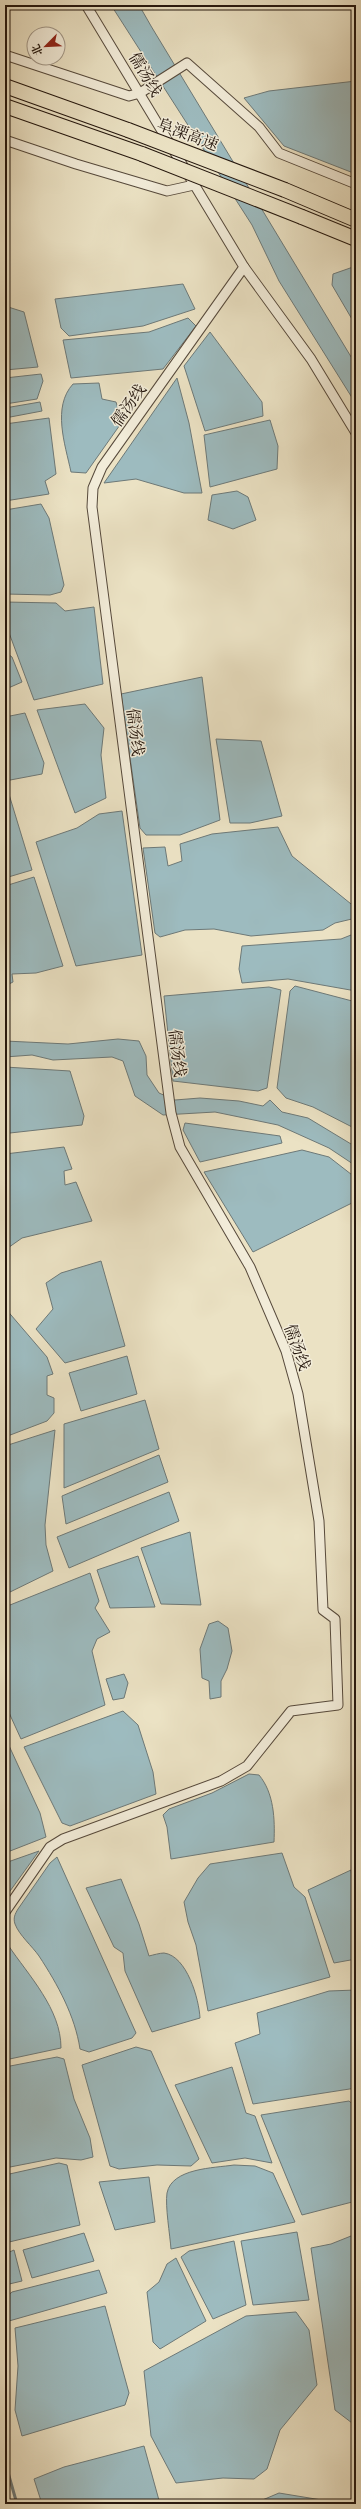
<svg xmlns="http://www.w3.org/2000/svg" width="361" height="2509" font-family="'IM FELL Great Primer','Noto Serif SC',serif">
  <style>
    .water { fill: #9dbbbf; stroke: #6d7978 }
    .lines { fill: none; stroke-linecap: round; stroke-linejoin: round }
    .stream { stroke: #6d7978; stroke-width: 3 }
    .minor-casing { stroke: #56493b; stroke-width: 11 }
    .highway-casing { stroke: #24160d; stroke-width: 16 }
    .minor { stroke: #f2ecd9; stroke-width: 9 }
    .highway { stroke: #ebe2c4; stroke-width: 14 }
    .highway-bridge-casing { stroke: #24160d; stroke-width: 16; stroke-linecap: butt }
    .highway-bridge { stroke: #ebe2c4; stroke-width: 14 }
    .labels { text-anchor: middle; stroke-width: 3; stroke-linejoin: round; paint-order: stroke }
    .street-label { font-size: 16px; fill: #24160d; stroke: #f2ecd9 }
  </style>
  <rect width="100%" height="100%" fill="#ebe2c4"/>
  <filter id="stains"><feTurbulence type="fractalNoise" baseFrequency=".005" numOctaves="4"/><feColorMatrix values="0 0 0 0 .2 0 0 0 0 .09 0 0 0 0 .02 0 0 0 .5 -.17"/></filter>
  <radialGradient id="worn" r=".72"><stop offset=".6" stop-color="#630" stop-opacity="0"/><stop offset="1" stop-color="#630" stop-opacity=".3"/></radialGradient>
  <!-- water -->
  <g class="water">
    <polygon points="111,5 139,5 151,26 356,365 356,404 279,281 252,225"/>
    <polygon points="356,81 356,174 284,146 244,98 269,91"/>
    <polygon points="356,266 356,326 332,285 333,274"/>
    <polygon points="183,284 195,309 143,326 69,336 61,328 55,299"/>
    <polygon points="5,306 24,312 38,367 5,370"/>
    <polygon points="188,318 196,326 163,369 71,378 63,340 149,332"/>
    <polygon points="210,332 262,402 263,416 205,431 184,366"/>
    <polygon points="41,374 43,381 37,399 5,404 5,378"/>
    <polygon points="177,378 189,423 202,493 184,493 136,479 104,483"/>
    <path d="M99,383L102,399L116,402L122,422L86,473L71,472C65,444 52,407 73,384Z"/>
    <polygon points="40,402 42,411 5,418 5,408"/>
    <polygon points="49,418 56,474 45,481 49,494 5,501 5,424"/>
    <polygon points="270,420 278,446 277,469 210,487 204,435"/>
    <polygon points="237,491 248,497 256,520 233,529 208,520 212,495"/>
    <polygon points="41,504 49,518 64,585 61,592 50,595 5,594 5,510"/>
    <polygon points="5,602 56,603 65,611 94,607 103,684 34,700 5,622"/>
    <polygon points="5,652 12,657 22,682 6,689 7,699 5,699"/>
    <polygon points="202,677 220,820 180,835 146,835 140,828 121,694"/>
    <polygon points="85,704 104,728 101,755 106,798 75,813 37,710"/>
    <polygon points="25,713 44,763 42,774 5,781 5,717"/>
    <polygon points="216,739 261,741 282,816 250,823 230,823"/>
    <polygon points="5,791 8,791 32,870 5,878"/>
    <polygon points="122,811 142,955 76,966 36,842 77,828 99,814"/>
    <polygon points="278,827 292,856 356,908 356,918 335,923 323,930 251,936 214,929 185,930 160,937 155,933 143,848 165,847 168,866 182,861 180,844 212,834"/>
    <polygon points="34,877 63,966 36,973 12,974 13,982 5,986 5,886"/>
    <polygon points="356,933 356,991 288,979 242,983 239,969 242,946 341,939"/>
    <polygon points="295,986 356,1002 356,1129 313,1107 286,1098 277,1088 290,991"/>
    <polygon points="269,987 281,990 267,1088 258,1091 173,1081 164,996"/>
    <polygon points="118,1039 139,1041 146,1056 147,1075 159,1093 175,1100 200,1098 239,1101 263,1106 270,1100 282,1112 308,1118 356,1147 356,1166 329,1148 278,1125 215,1112 163,1115 135,1096 123,1061 112,1057 53,1060 32,1055 5,1057 5,1041 68,1044"/>
    <polygon points="5,1067 70,1071 84,1116 82,1125 10,1133 5,1130"/>
    <polygon points="185,1123 280,1136 282,1143 200,1162 183,1130"/>
    <polygon points="64,1147 72,1169 64,1171 65,1185 76,1182 92,1221 22,1238 5,1250 5,1154"/>
    <polygon points="302,1150 329,1157 356,1178 356,1201 253,1252 204,1172"/>
    <polygon points="101,1261 125,1346 65,1363 36,1329 53,1309 46,1283 61,1273"/>
    <polygon points="5,1308 47,1357 53,1374 47,1376 47,1395 54,1398 54,1413 47,1421 5,1437"/>
    <polygon points="127,1356 137,1394 81,1411 69,1373"/>
    <polygon points="145,1400 159,1449 64,1488 64,1424"/>
    <polygon points="55,1430 45,1525 46,1545 53,1571 8,1593 5,1588 5,1446"/>
    <polygon points="159,1455 168,1482 66,1524 62,1496"/>
    <polygon points="169,1492 179,1521 69,1568 57,1537"/>
    <polygon points="190,1532 201,1605 161,1604 141,1548"/>
    <polygon points="138,1556 155,1607 110,1608 97,1570"/>
    <polygon points="90,1573 99,1601 95,1608 110,1632 97,1639 92,1651 105,1705 21,1739 5,1704 5,1607"/>
    <polygon points="218,1621 228,1628 232,1651 227,1669 221,1681 221,1697 210,1699 209,1681 202,1678 200,1649 209,1624"/>
    <polygon points="124,1674 128,1683 124,1698 113,1700 106,1679"/>
    <polygon points="123,1711 138,1725 153,1772 156,1794 70,1826 62,1823 24,1747"/>
    <polygon points="5,1737 40,1813 46,1837 5,1853"/>
    <path d="M249,1774L259,1775C274,1793 275,1819 274,1842L171,1859L167,1827L163,1815L169,1809L212,1793Z"/>
    <polygon points="39,1851 5,1898 5,1863"/>
    <polygon points="282,1853 294,1887 305,1897 330,1977 208,2011 196,1945 188,1922 184,1902 198,1878 210,1864"/>
    <path d="M57,1857L136,2033L132,2038L89,2052L80,2049C75,2016 58,1985 39,1956C32,1946 19,1935 15,1924C13,1918 15,1914 18,1909L50,1863Z"/>
    <polygon points="351,1870 356,1910 356,1959 334,1963 308,1890"/>
    <path d="M121,1879L139,1924L149,1956C153,1955 160,1953 164,1953C187,1956 199,1999 200,2018L152,2032L125,1971L123,1953L114,1947L86,1888Z"/>
    <path d="M5,1944L8,1945C29,1976 61,2009 61,2048L5,2060Z"/>
    <polygon points="356,1990 356,2088 253,2104 235,2043 260,2034 257,2013 329,1991"/>
    <polygon points="136,2047 151,2051 199,2159 191,2166 157,2165 119,2169 110,2166 82,2065"/>
    <polygon points="57,2057 64,2059 74,2099 90,2138 93,2157 81,2160 56,2158 5,2168 5,2067"/>
    <polygon points="232,2067 246,2113 255,2116 272,2163 245,2158 212,2163 175,2085"/>
    <polygon points="349,2101 356,2107 356,2201 302,2215 261,2115"/>
    <polygon points="59,2163 67,2165 80,2225 5,2243 5,2175"/>
    <path d="M234,2165L255,2166L273,2173L295,2222L171,2249C170,2235 165,2206 167,2193C172,2168 214,2168 234,2165Z"/>
    <polygon points="149,2177 155,2222 115,2230 99,2182"/>
    <polygon points="297,2232 309,2300 253,2305 241,2241"/>
    <polygon points="84,2233 94,2261 32,2278 23,2250"/>
    <polygon points="356,2234 356,2426 335,2410 311,2248 331,2244"/>
    <polygon points="234,2241 246,2305 213,2319 181,2257 189,2251"/>
    <polygon points="14,2250 22,2281 5,2285 5,2254"/>
    <polygon points="176,2258 206,2321 160,2349 153,2342 147,2292 159,2282 167,2264"/>
    <polygon points="99,2270 107,2293 9,2321 5,2315 5,2298 12,2292"/>
    <polygon points="105,2306 129,2393 125,2405 22,2436 15,2410 18,2366 15,2328"/>
    <polygon points="296,2312 309,2330 317,2385 280,2430 267,2469 254,2479 223,2478 176,2483 151,2436 144,2371 246,2316"/>
    <polygon points="144,2446 160,2504 42,2504 34,2479 64,2467"/>
    <polygon points="279,2493 346,2504 253,2504"/>
  </g>
  <g class="lines">
    <!-- stream -->
    <polyline class="stream" points="5,2462 17,2504"/>
    <!-- minor casing -->
    <g class="minor-casing">
      <g id="minor">
        <polyline points="5,55 129,96 140,93 187,63 259,127 279,153 356,184"/>
        <polyline points="5,140 76,164 167,191 194,185"/>
        <polyline points="244,267 311,359 356,433"/>
        <polyline points="5,1912 50,1847 63,1839 221,1781 247,1766 291,1711 338,1705 335,1619 323,1610 319,1521 298,1394 286,1351 250,1267 180,1147 171,1113 92,507 93,488 102,467 244,267 86,5"/>
      </g>
    </g>
    <!-- highway casing -->
    <g class="highway-casing">
      <g id="highway">
        <polyline points="5,86 128,130"/>
        <polyline points="5,106 142,154"/>
        <polyline points="285,190 356,220"/>
        <polyline points="302,217 356,239"/>
      </g>
    </g>
    <!-- minor -->
    <use href="#minor" class="minor"/>
    <!-- highway -->
    <use href="#highway" class="highway"/>
    <!-- highway-bridge casing -->
    <g class="highway-bridge-casing">
      <g id="highway-bridge">
        <polyline points="128,130 285,190"/>
        <polyline points="142,154 302,217"/>
      </g>
    </g>
    <!-- highway-bridge -->
    <use href="#highway-bridge" class="highway-bridge"/>
  </g>
  <g class="labels">
    <!-- street labels -->
    <g class="street-label">
      <text transform="translate(146 74) rotate(59)" y="6">儒汤线</text>
      <text transform="translate(188 134) rotate(21)" y="6">阜溧高速</text>
      <text transform="translate(128 405) rotate(-55)" y="6">儒汤线</text>
      <text transform="translate(136 732) rotate(83)" y="6">儒汤线</text>
      <text transform="translate(178 1053) rotate(83)" y="6">儒汤线</text>
      <text transform="translate(298 1347) rotate(70)" y="6">儒汤线</text>
    </g>
  </g>
  <!-- margin -->
  <rect width="361" height="2509" fill="none" stroke="#ebe2c4" stroke-width="20"/>
  <rect x="6" y="6" width="349" height="2497" fill="none" stroke="#24160d" stroke-width="2"/>
  <rect x="10" y="10" width="341" height="2489" fill="none" stroke="#24160d"/>
  <!-- north arrow -->
  <g transform="translate(46 46) rotate(246)"><circle r="19" fill="#f2ecd9" stroke="#a09687"/>
  <path d="M0-3L7 15L0 10L-7 15Z" fill="#8f2418"/>
  <text y="-6" font-size="11" font-weight="bold" text-anchor="middle" fill="#24160d">北</text>
  </g>
  <rect width="100%" height="100%" filter="url(#stains)"/>
  <rect width="100%" height="100%" fill="url(#worn)"/>
</svg>
